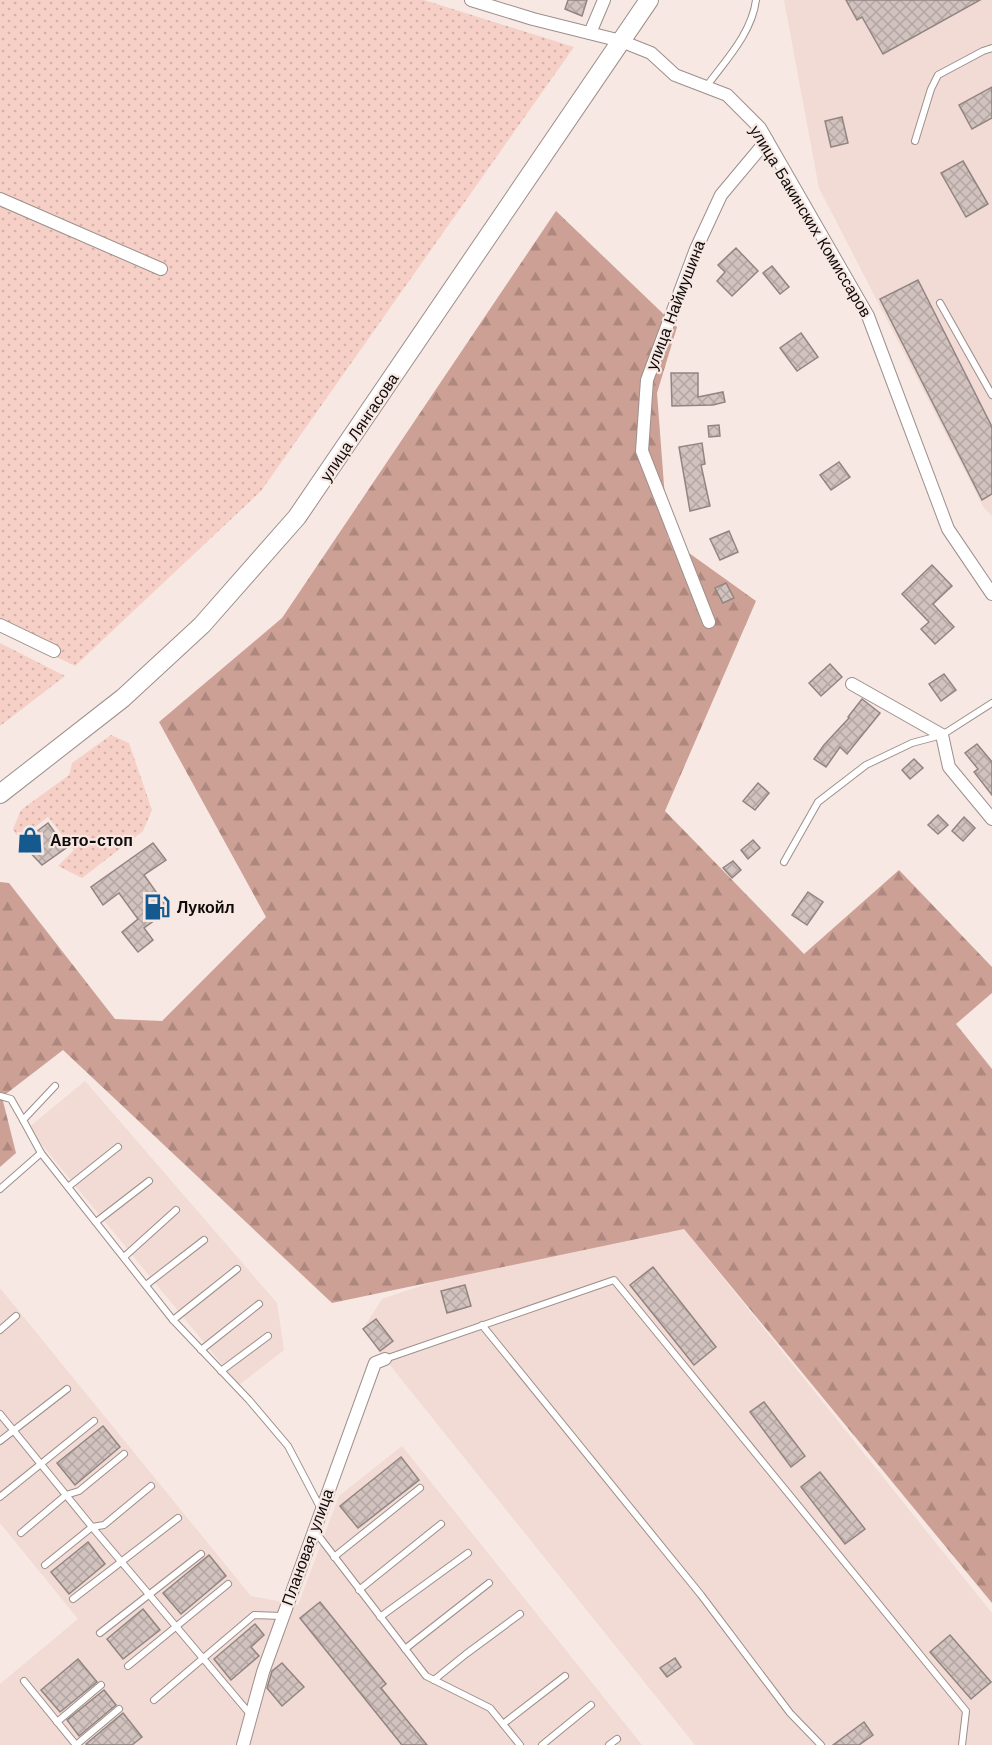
<svg xmlns="http://www.w3.org/2000/svg" width="992" height="1745" font-family="'Work Sans',sans-serif">
  <style>
    .built { fill: #f1dbd4 }
    .green { fill: url(#green-dots) }
    .forest { fill: url(#forest-firs) }
    .building { fill: url(#building-cross-hatch); stroke: #928581; stroke-width: 1.5 }
    .lines { fill: none; stroke-linecap: round; stroke-linejoin: round }
    .lane-casing { stroke: #9d8f8b; stroke-width: 8 }
    .street-casing { stroke: #9d8f8b; stroke-width: 14 }
    .secondary-casing { stroke: #9d8f8b; stroke-width: 20 }
    .lane { stroke: #fff; stroke-width: 6 }
    .street { stroke: #fff; stroke-width: 12 }
    .secondary { stroke: #fff; stroke-width: 18 }
    .labels { text-anchor: middle; stroke-width: 4.5; stroke-linejoin: round; paint-order: stroke }
    .street-label { font-size: 16px; fill: #0f0b09; stroke: #f7e8e4 }
    .poi-label { font-size: 16px; font-weight: bold; fill: #0f0b09; stroke: #f7e8e4; text-anchor: start }
  </style>
  <defs>
    <pattern id="green-dots" width="8" height="8" patternUnits="userSpaceOnUse" patternTransform="scale(1.5)"><rect width="8" height="8" fill="#f6d0c6"/><path d="M2 2h.1M6 6h.1" fill="none" stroke="#d2b1a9" stroke-width="1.8" stroke-linecap="round"/></pattern>
    <pattern id="forest-firs" width="22" height="20" patternUnits="userSpaceOnUse" patternTransform="scale(1.5)"><rect width="22" height="20" fill="#cca094"/><path d="M5 1l3.5 6h-7zM16 11l3.5 6h-7z" fill="#ae887e"/></pattern>
    <pattern id="building-cross-hatch" width="8" height="8" patternUnits="userSpaceOnUse" patternTransform="scale(1.5)"><rect width="8" height="8" fill="#d1c2be"/><path d="M0 0l8 8M0 8l8-8" fill="none" stroke="#b2a5a2"/></pattern>
  </defs>
  <rect width="100%" height="100%" fill="#f7e8e4"/>
  <!-- built -->
  <g class="built">
    <polygon points="784,0 992,0 992,516 984,508 819,188"/>
    <polygon points="85,1081 277,1303 284,1350 239,1385 28,1128"/>
    <polygon points="599,1226 684,1229 992,1613 992,1745 695,1745 385,1359 363,1329 382,1299"/>
    <polygon points="0,1288 251,1596 298,1605 339,1496 402,1446 642,1745 0,1745 0,1684 78,1619 0,1523"/>
  </g>
  <!-- green -->
  <g class="green">
    <polygon points="0,0 424,0 574,47 261,491 75,666 0,629"/>
    <polygon points="0,643 65,676 0,726"/>
    <polygon points="111,735 129,743 152,810 143,831 82,878 58,866 74,850 48,817 19,839 13,829 21,810 69,775 72,763"/>
  </g>
  <!-- forest -->
  <polygon class="forest" points="556,211 677,327 657,393 668,538 756,601 665,811 804,954 899,870 992,967 992,993 956,1024 992,1069 992,1603 684,1229 332,1303 63,1050 2,1097 16,1153 0,1167 0,882 9,883 115,1019 162,1021 266,917 159,722 282,618"/>
  <!-- building -->
  <g class="building">
    <polygon points="568,0 587,0 582,16 565,9"/>
    <polygon points="846,0 980,0 883,54 862,17 857,20"/>
    <polygon points="992,87 992,118 972,129 959,105"/>
    <polygon points="842,117 848,143 831,147 825,121"/>
    <polygon points="963,161 988,204 966,217 941,173"/>
    <polygon points="736,248 758,271 732,296 717,281 725,272 718,265"/>
    <polygon points="772,266 789,287 780,294 763,273"/>
    <polygon points="918,280 992,427 992,494 982,500 880,299"/>
    <polygon points="801,333 818,357 797,371 780,348"/>
    <polygon points="671,373 698,373 698,397 723,392 725,402 713,405 672,406"/>
    <polygon points="719,425 720,436 709,437 708,426"/>
    <polygon points="702,443 705,464 701,465 710,506 690,511 679,447"/>
    <polygon points="839,462 850,477 831,490 820,475"/>
    <polygon points="729,531 738,552 720,560 710,539"/>
    <polygon points="932,565 952,586 933,604 954,627 935,644 921,629 929,622 902,594"/>
    <polygon points="726,583 734,598 723,603 715,588"/>
    <polygon points="830,664 842,677 821,696 809,683"/>
    <polygon points="944,674 956,690 941,701 929,684"/>
    <polygon points="862,699 880,713 847,754 840,747 826,767 814,759 824,745 849,718 848,717"/>
    <polygon points="977,744 992,762 992,795 974,772 978,769 965,753"/>
    <polygon points="914,759 923,768 910,779 902,770"/>
    <polygon points="758,783 769,793 755,810 743,801"/>
    <polygon points="938,815 948,825 938,834 928,825"/>
    <polygon points="964,817 975,828 963,841 952,831"/>
    <polygon points="48,823 66,848 42,865 21,843"/>
    <polygon points="753,840 760,848 748,859 741,850"/>
    <polygon points="153,843 166,860 144,875 169,910 144,928 153,940 138,952 122,932 138,919 119,893 103,905 91,887"/>
    <polygon points="733,861 741,870 732,878 723,868"/>
    <polygon points="808,892 823,902 807,925 792,915"/>
    <polygon points="653,1267 716,1347 694,1365 630,1285"/>
    <polygon points="465,1285 471,1306 447,1313 441,1291"/>
    <polygon points="376,1319 393,1341 380,1351 363,1329"/>
    <polygon points="764,1402 805,1456 791,1467 750,1412"/>
    <polygon points="103,1426 120,1447 75,1485 57,1463"/>
    <polygon points="401,1457 419,1480 358,1528 340,1506"/>
    <polygon points="820,1472 865,1529 845,1544 801,1487"/>
    <polygon points="88,1542 105,1564 69,1594 51,1572"/>
    <polygon points="209,1555 226,1576 181,1614 163,1593"/>
    <polygon points="320,1602 386,1684 381,1688 427,1745 402,1745 300,1618"/>
    <polygon points="143,1609 160,1630 123,1659 107,1639"/>
    <polygon points="255,1624 264,1635 251,1647 259,1656 231,1680 214,1659"/>
    <polygon points="950,1635 991,1682 971,1699 930,1652"/>
    <polygon points="675,1658 681,1667 667,1677 660,1668"/>
    <polygon points="78,1659 97,1682 60,1712 41,1690"/>
    <polygon points="282,1663 304,1687 282,1706 267,1688 272,1671"/>
    <polygon points="104,1690 116,1705 79,1736 67,1720"/>
    <polygon points="123,1713 142,1737 132,1745 87,1745 86,1744"/>
    <polygon points="864,1722 873,1735 859,1745 833,1745"/>
  </g>
  <g class="lines">
    <!-- lane casing -->
    <g class="lane-casing">
      <g id="lane">
        <path d="M706,87C725,61 752,33 756,0"/>
        <polyline points="915,141 931,89 938,75 983,51 992,48"/>
        <polyline points="940,303 992,395"/>
        <polyline points="784,862 818,802 866,765 912,743 942,735 992,703"/>
        <polyline points="0,1096 11,1099 23,1120"/>
        <polyline points="41,1153 23,1120 55,1086"/>
        <polyline points="68,1187 118,1147"/>
        <polyline points="0,1189 41,1153 173,1320 249,1400 288,1446 321,1509"/>
        <polyline points="96,1222 149,1181"/>
        <polyline points="124,1257 176,1210"/>
        <polyline points="146,1285 204,1240"/>
        <polyline points="173,1320 237,1269"/>
        <polyline points="482,1325 701,1595 790,1713 821,1745"/>
        <polyline points="0,1330 16,1316"/>
        <polyline points="201,1350 259,1304"/>
        <polyline points="385,1359 614,1280 966,1711 962,1745"/>
        <polyline points="221,1371 268,1336"/>
        <polyline points="0,1414 92,1527 250,1714"/>
        <polyline points="0,1441 67,1389"/>
        <polyline points="0,1497 94,1421"/>
        <polyline points="314,1530 426,1676 490,1708 520,1745"/>
        <polyline points="21,1533 66,1495 79,1491 124,1454"/>
        <polyline points="334,1557 420,1488"/>
        <polyline points="45,1565 92,1527 104,1525 151,1486"/>
        <polyline points="359,1590 441,1524"/>
        <polyline points="73,1599 178,1518"/>
        <polyline points="380,1617 468,1553"/>
        <polyline points="100,1633 201,1554"/>
        <polyline points="405,1649 489,1583"/>
        <polyline points="128,1666 228,1584"/>
        <polyline points="434,1680 466,1654 520,1614"/>
        <polyline points="24,1681 76,1745"/>
        <polyline points="154,1700 254,1615 282,1616"/>
        <polyline points="57,1722 101,1685"/>
        <polyline points="503,1724 565,1676"/>
        <polyline points="76,1745 119,1709"/>
        <polyline points="542,1745 591,1705"/>
        <polyline points="609,1745 617,1739"/>
      </g>
    </g>
    <!-- street casing -->
    <g class="street-casing">
      <g id="street">
        <polyline points="471,0 533,19 621,41 651,53 675,75 727,95 760,128 868,316 948,529 992,594"/>
        <polyline points="590,33 604,0"/>
        <polyline points="0,199 161,269"/>
        <polyline points="709,622 642,451 647,380 696,249 721,195 767,140"/>
        <polyline points="0,625 54,651"/>
        <polyline points="852,684 942,735 949,767 992,819"/>
        <polyline points="243,1745 263,1672 375,1363 385,1359"/>
      </g>
    </g>
    <!-- secondary casing -->
    <g class="secondary-casing">
      <polyline id="secondary" points="0,794 123,698 202,625 297,517 649,0"/>
    </g>
    <!-- lane -->
    <use href="#lane" class="lane"/>
    <!-- street -->
    <use href="#street" class="street"/>
    <!-- secondary -->
    <use href="#secondary" class="secondary"/>
  </g>
  <!-- icons -->
  <defs>
    <g id="shop-bare" transform="scale(2.07)"><path d="M-5-2.5h2.3a2.7 3.5 0 0 1 5.4 0H5L5.5 6h-11ZM-1.5-2.5h3a1.5 2.3 0 0 0-3 0Z" fill="#145a8f" stroke="#f7e8e4" stroke-width="2.5" paint-order="stroke"/></g>
    <g id="fuel-bare" transform="scale(2.07)"><path d="M-5.5-6h7V0h2V4h1.3V-2.5L3-4.5l.8-.8L6-3V5H2.5V1h-1V6h-7ZM-4.2-4.7v3.2H.2V-4.7Z" fill="#145a8f" stroke="#f7e8e4" stroke-width="2.5" paint-order="stroke"/></g>
  </defs>
  <g fill-rule="evenodd">
    <use href="#shop-bare" x="30" y="840"/>
    <use href="#fuel-bare" x="157" y="907"/>
  </g>
  <g class="labels">
    <!-- street labels -->
    <g class="street-label">
      <text transform="translate(811 221) rotate(59)" y="6">улица Бакинских Комиссаров</text>
      <text transform="translate(675 305) rotate(-69)" y="6">улица Наймушина</text>
      <text transform="translate(359 427) rotate(-56)" y="6">улица Лянгасова</text>
      <text transform="translate(307 1547) rotate(-70)" y="6">Плановая улица</text>
    </g>
    <!-- poi labels -->
    <g class="poi-label">
      <text x="50" y="846">Авто-стоп</text>
      <text x="177" y="913">Лукойл</text>
    </g>
  </g>
</svg>
